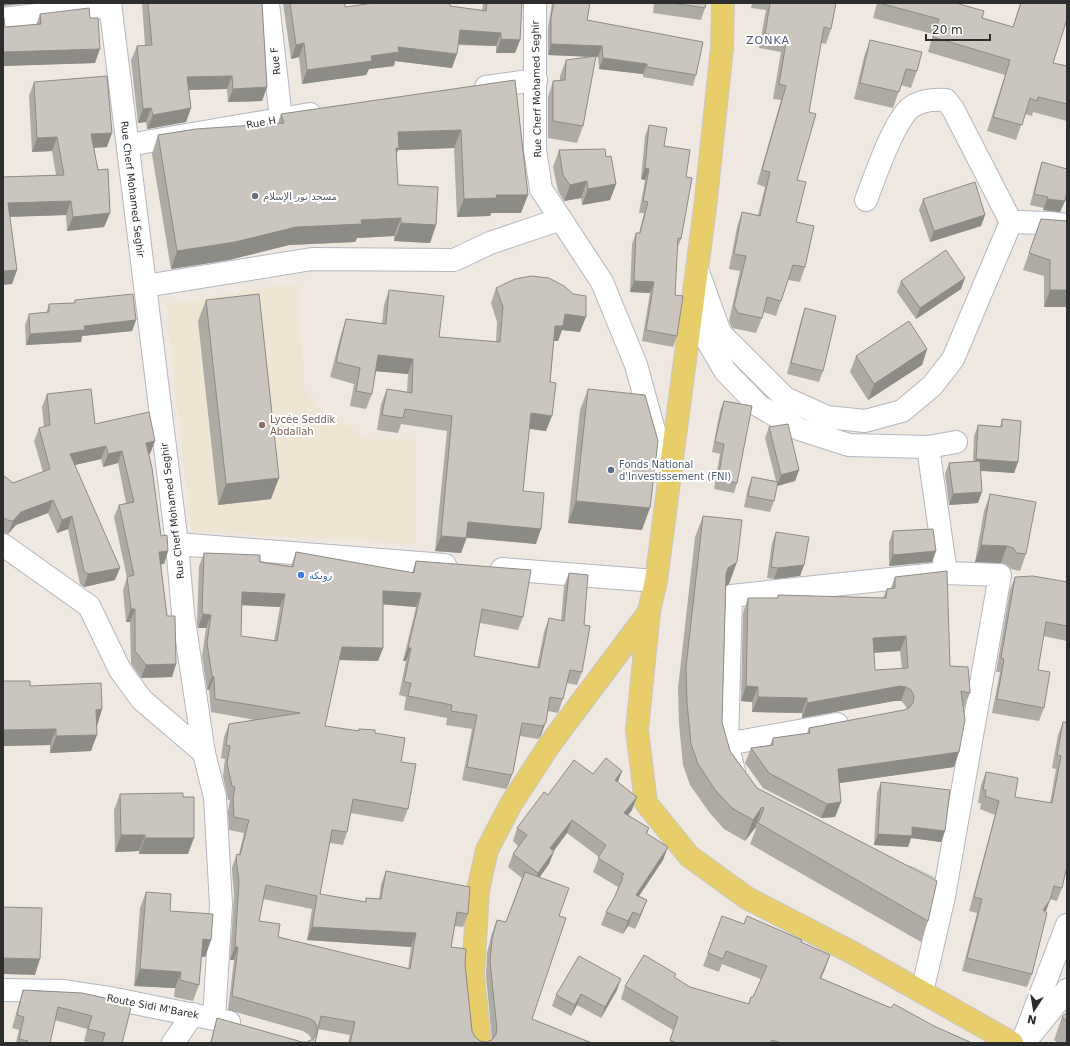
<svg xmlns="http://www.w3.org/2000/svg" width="1070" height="1046" font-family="'DejaVu Sans','Noto Naskh Arabic',sans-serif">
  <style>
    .education { fill: #eee5d2 }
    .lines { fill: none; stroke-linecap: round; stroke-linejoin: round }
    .minor-casing { stroke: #b4b7c0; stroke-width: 24 }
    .major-casing { stroke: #c8c8c8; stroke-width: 24 }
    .minor { stroke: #fff; stroke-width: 22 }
    .major { stroke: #e8cd6b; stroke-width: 22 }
    .wall { fill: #aeaaa4; fill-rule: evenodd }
    .shaded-wall { fill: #8d8b86 }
    .building { fill: #cac6bf; stroke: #8d8b86; fill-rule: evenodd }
    .worship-dot { fill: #6b7280; stroke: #fff; stroke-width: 1.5 }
    .education-dot { fill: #8d6e63; stroke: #fff; stroke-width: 1.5 }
    .service-dot { fill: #5c6f8a; stroke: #fff; stroke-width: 1.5 }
    .shop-dot { fill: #3f7fe0; stroke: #fff; stroke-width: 1.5 }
    .labels { text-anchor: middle; stroke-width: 4; stroke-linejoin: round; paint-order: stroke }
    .street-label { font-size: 10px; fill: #2d2d2d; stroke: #fff }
    .worship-label { font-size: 10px; fill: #5b616d; stroke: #fff; text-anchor: start }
    .education-label { font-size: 10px; fill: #785e54; stroke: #fff; text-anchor: start }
    .service-label { font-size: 10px; fill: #4e5e75; stroke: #fff; text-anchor: start }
    .shop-label { font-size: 10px; fill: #366cbe; stroke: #fff; text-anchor: start }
    .neighbourhood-label { font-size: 11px; letter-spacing: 1px; fill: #50577c; stroke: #fff }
  </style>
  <rect width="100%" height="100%" fill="#eee8e1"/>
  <!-- education -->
  <polygon class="education" points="298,283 304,389 321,410 369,439 415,439 415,544 191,531 166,304"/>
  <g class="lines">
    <!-- minor casing -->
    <g class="minor-casing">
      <g id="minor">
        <polyline points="110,3 177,544 183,614 204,753 215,797 221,905 214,1018"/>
        <polyline points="268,3 281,119"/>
        <polyline points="535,3 535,150 541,189 602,282 636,365 668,481"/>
        <polyline points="3,19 110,6"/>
        <polyline points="486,87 536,80"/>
        <polyline points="128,145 310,114"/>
        <polyline points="1011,222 1050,223 1067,225"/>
        <path d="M697,269L720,333L785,398L827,417L865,421L902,411L932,386L953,359L1011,222L953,109L946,100C934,99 920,100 910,108C893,123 875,177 866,200"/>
        <polyline points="145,286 312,259 454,260 490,243 561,219"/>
        <polyline points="691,312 725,371 759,406 799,429 849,445 928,447 956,442"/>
        <polyline points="928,447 946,573"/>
        <polyline points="177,544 445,565"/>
        <polyline points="3,545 89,606 120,670 142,700 204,753"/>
        <polyline points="502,569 656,581"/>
        <polyline points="727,744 837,724"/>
        <polyline points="734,771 727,744 731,596 946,573 1000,575 944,896 922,992"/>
        <polyline points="909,878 944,896"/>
        <polyline points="3,990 64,991 110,998 229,1022"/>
        <polyline points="1032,1033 1067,990"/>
        <polyline points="173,1043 193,1014"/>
        <polyline points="1022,1043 1067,925"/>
      </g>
    </g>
    <!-- major casing -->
    <g class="major-casing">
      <g id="major">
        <polyline points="723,3 722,48 705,208 656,581 649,611 637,730 646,803 689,856 747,898 853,953 1012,1043"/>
        <polyline points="480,1043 473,976 478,890 487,850 511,804 550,744 649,612"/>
      </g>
    </g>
    <!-- minor -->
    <use href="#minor" class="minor"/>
    <!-- major -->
    <use href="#major" class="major"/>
  </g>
  <!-- wall -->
  <g class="wall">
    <polygon points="142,3 262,3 267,87 262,101 228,102 227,89 189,90 191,108 186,122 147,129 146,122 138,123 131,60 137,46 145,45"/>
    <polygon points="283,3 345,3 345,7 450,6 482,10 483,3 522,3 520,40 515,53 496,53 496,46 458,45 452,68 395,61 394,66 369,69 366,75 302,84 299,57 291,59"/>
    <polygon points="552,3 590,3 587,20 696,75 693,86 643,77 643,74 599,69 598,57 595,57 583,126 577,143 548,138 548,97 553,81 560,80 560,76 566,60 593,57 548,55 548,28"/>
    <polygon points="654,3 706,3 705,8 701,20 653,13"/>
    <polygon points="752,3 836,3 831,29 826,44 821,43 797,180 796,222 805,267 800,282 788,280 776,316 763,312 762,318 756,333 732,328 729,321 740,271 729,269 737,227 742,212 758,215 765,187 757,184 781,100 773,99 781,52 759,48 766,10 751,8"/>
    <polygon points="877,3 956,3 982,18 1013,27 1020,3 1067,3 1053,63 1067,66 1067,121 1033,112 1032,116 1025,114 1016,140 987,131 1005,75 928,52 933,34 873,18"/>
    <polygon points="40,14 90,18 95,63 3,66 3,16 5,27 36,25"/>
    <polygon points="870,40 917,71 911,88 901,85 893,108 854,99 864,57"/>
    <polygon points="515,80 521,213 491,213 490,216 457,217 454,148 398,150 396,154 398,185 436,225 430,243 394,241 394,236 357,238 355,242 289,245 229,260 171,269 152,154 158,135 278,123 281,114"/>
    <polygon points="34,82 107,147 94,148 98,170 110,213 104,227 67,231 66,215 10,217 17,270 12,284 3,177 56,175 52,151 32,152 29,96"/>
    <polygon points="649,125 686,177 681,239 677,249 675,295 677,336 673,347 642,341 650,293 630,292 632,244 636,233 639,233 644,213 639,213 645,180 641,179 645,136"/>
    <polygon points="559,150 606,157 616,184 610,200 582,205 581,198 564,201 558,191 553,167"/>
    <polygon points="1042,162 1065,201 1060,212 1043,210 1044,208 1030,205 1038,174"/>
    <polygon points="923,199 985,215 981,226 930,242 919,210"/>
    <polygon points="1041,219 1067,307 1044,307 1044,276 1023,270"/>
    <polygon points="901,281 961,289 916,319 897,292"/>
    <polygon points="496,288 580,332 562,330 558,341 554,341 546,431 529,429 523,491 536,544 467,538 461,553 435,551 447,431 401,424 398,433 377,430 381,404 387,389 407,392 408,374 376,371 372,394 366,409 350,406 354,384 330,377 341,334 346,319 382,324 384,305 389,290 439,337 496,342 497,322 491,303"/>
    <polygon points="75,300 136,320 132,331 82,336 81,342 26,345 25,325 29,314 46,313 49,304 74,303"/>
    <polygon points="206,300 271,499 218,505 198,321"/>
    <polygon points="805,308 823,371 819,382 787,374 801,320"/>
    <polygon points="927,349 922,365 868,400 850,372 856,356"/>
    <polygon points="588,389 642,530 568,523 580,410"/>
    <polygon points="47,394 95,424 150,454 149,454 161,536 168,551 164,564 161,564 167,616 176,664 172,677 141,678 131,664 130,622 126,622 123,590 127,578 114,517 119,505 126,503 118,463 103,467 101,459 75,465 115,580 84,587 80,584 68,529 57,533 48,513 16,525 8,534 3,533 3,475 13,483 43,472 34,441 39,428 44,427 42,407"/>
    <polygon points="724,401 737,483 734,493 714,489 720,454 712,452 720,411"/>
    <polygon points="1002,419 1018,462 1014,473 981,471 978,503 949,505 945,474 949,463 973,461 974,436 978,425 1000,427"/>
    <polygon points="769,427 799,470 795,481 777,486 774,501 770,512 744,507 748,488 752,477 776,481 765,438"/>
    <polygon points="990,494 1026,554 1020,571 1011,569 1007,565 1001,563 975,562 984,511"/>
    <polygon points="703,516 729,584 726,586 722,722 730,751 757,788 928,921 921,942 750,844 756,829 755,828 745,841 724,829 709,812 690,785 683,765 679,724 678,688 695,537"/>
    <polygon points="893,531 936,551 932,562 889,566 889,542"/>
    <polygon points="776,532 804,565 800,576 774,579 767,578 772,543"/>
    <path d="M296,552L412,573L416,561L523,617L518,630L480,623L474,656L537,667L544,632L549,618L561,621L564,586L569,573L584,625L582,672L577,685L566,683L563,699L558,713L548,711L541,735L538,739L520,736L513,772L508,785L506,789L462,780L472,729L446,725L447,718L404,710L406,697L399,695L406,661H403L416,607L383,604V648L378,661L339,660L325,726L358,731L359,729L375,733L401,762L408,809L403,822L351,813L347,832L343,845L330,843L320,894L365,902L366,898L379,899L381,884L386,871L468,914L463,927L455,926L451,947L465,964L472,1031L475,1037L480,1041L486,1042L492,1040L486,976L487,953L492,933L497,920L506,922L522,878L508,867L513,854L518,846L513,841L517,828L548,795L593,774L622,771L618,782L632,810L628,815L649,828L647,834L663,860L639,896L647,900L635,929L628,926L623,934L601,925L606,912L614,898L617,891L618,887L593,872L599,857L567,833L554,851L549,864L540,877L559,916L532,1019L592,1043H348L350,1035L318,1029L315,1043H210L213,1032L217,1018L302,1042H307L312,1040L309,1035L303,1031L228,1010L234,960H230L234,894L232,871V867L237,854H239L244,833L229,830L228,811L230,800H228L223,776L225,759L221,758L224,737L229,724L255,720L211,712L209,690H207L202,656L206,628H198L197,624L199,566L204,553L291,566ZM242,605L280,607L274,641L241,636ZM263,899L312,909L307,940L411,947L408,969L278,937L259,921Z"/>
    <path d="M895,577L950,666L970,693L964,708H963L954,767L839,783L841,802L835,817L821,818L763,788L745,763L751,748L770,745L773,738L807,733L809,728L904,710L907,709L905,705L901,701H894L802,718V713L752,712V702L741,701L743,613L748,598H777L778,595L883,598L887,589L891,588ZM900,651L902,669L875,670L874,653Z"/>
    <polygon points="1015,577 1067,582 1067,641 1043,636 1038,670 1044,708 1039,721 992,713 1000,672 996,672 1010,590"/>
    <polygon points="3,681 30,686 102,709 97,725 91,751 50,753 50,745 3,746"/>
    <polygon points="1063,722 1062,888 1057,901 1050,899 1046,912 1032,974 1027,987 962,971 977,913 969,911 995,815 980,809 981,803 978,803 981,785 986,772 1015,797 1050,803 1056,769 1052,768 1058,735"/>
    <polygon points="881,782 945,831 941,842 911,838 908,847 874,845 877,793"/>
    <polygon points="120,794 188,854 139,854 139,851 115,852 114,810"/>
    <polygon points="146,892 170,911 211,940 205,957 201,956 199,985 193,1001 174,997 175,988 134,986 140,908"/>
    <polygon points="722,916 744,924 801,942 825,969 821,978 934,1026 972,1043 669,1043 673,1030 621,999 625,986 675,978 690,987 748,1004 751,997 753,997 761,979 722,964 719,972 703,966"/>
    <polygon points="23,990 82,993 122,1043 90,1043 84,1041 87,1029 55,1020 50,1043 16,1043 19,1030 12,1028 19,1003"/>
    <polygon points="617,990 601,1018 577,1005 571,1016 552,1006 556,995"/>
    <polygon points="1067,1012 1067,1043 1058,1043 1054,1040 1062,1017"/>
  </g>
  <!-- shaded-wall -->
  <g class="shaded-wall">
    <polygon points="3,3 31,3 3,6"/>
    <polygon points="460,30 501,33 496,46 455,44"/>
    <polygon points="501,39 520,40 515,53 496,53"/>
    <polygon points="304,43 299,57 291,59 296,45"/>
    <polygon points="551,44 602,46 598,57 548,55"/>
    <polygon points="398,47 457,54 452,68 395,61 394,66 369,69 366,75 302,84 307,70 371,56"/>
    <polygon points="100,49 95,63 3,66 3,56 4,52"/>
    <polygon points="603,58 647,64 643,74 599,69"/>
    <polygon points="232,76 227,89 182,90 187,77"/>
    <polygon points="267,87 262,101 228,102 233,89"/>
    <polygon points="151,108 146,122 138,123 143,109"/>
    <polygon points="191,108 186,122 147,129 153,115"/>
    <polygon points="461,130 454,148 398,150 392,166 398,132"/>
    <polygon points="112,133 107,147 86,148 91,134"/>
    <polygon points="57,137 52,151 32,152 37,138"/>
    <polygon points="645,168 649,169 645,180 641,179"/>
    <polygon points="587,181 581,198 564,201 570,185"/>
    <polygon points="616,184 610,200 582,205 588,189"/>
    <polygon points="496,195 528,195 521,213 491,213 490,216 457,217 464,199"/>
    <polygon points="1047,199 1065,201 1060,212 1043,210"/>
    <polygon points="71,201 66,215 3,217 8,203"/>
    <polygon points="110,213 104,227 67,231 73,217"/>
    <polygon points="985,215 981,226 930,242 934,231"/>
    <polygon points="401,218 394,236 357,238 355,242 289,245 229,260 171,269 177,251 296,227 361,220"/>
    <polygon points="401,223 436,225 430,243 394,241"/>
    <polygon points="17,270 12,284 3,285 3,271"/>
    <polygon points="965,278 961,289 916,319 920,308"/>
    <polygon points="634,281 654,282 650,293 630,292"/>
    <polygon points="1050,290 1067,290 1067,307 1044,307"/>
    <polygon points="565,314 586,317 580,332 562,330 558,341 549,341 555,326"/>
    <polygon points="136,320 132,331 82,336 81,342 26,345 30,334 84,326"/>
    <polygon points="927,349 922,365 868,400 874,384"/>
    <polygon points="378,355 413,359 408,374 373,371"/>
    <polygon points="531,413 552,416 546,431 525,428"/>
    <polygon points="155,441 150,454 141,456 146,443"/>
    <polygon points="106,446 101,459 66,467 70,454"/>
    <polygon points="122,451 118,463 103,467 108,454"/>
    <polygon points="976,459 1018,462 1014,473 972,470"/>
    <polygon points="799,470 795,481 777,486 781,475"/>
    <polygon points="279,478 271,499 218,505 226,484"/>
    <polygon points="982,492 978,503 949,505 953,494"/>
    <polygon points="53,500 48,513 16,525 8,534 13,521 21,512"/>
    <polygon points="576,501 650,508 642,530 568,523"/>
    <polygon points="72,516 68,529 57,533 62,520"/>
    <polygon points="468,522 541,529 536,544 462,537"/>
    <polygon points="441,536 466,538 461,553 435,551"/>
    <polygon points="981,545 1007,546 1001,563 975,562"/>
    <polygon points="168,551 164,564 155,565 159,552"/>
    <polygon points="936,551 932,562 889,566 893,555"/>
    <polygon points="737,562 729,584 720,590 728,568"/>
    <polygon points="804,565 800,576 774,579 778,568"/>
    <polygon points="120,568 115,580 84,587 88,574"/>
    <polygon points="383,591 421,593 416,607 378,604"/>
    <polygon points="242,592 285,594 280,607 238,605"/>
    <polygon points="131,609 135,609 130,622 126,622"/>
    <polygon points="203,614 211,615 206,628 198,628"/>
    <polygon points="906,636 900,651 868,653 873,638"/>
    <polygon points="342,647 383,648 378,661 338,660"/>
    <polygon points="408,648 411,648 406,661 403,661"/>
    <polygon points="176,664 172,677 141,678 146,665"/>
    <polygon points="212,676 214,677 209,690 207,690"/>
    <polygon points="746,686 758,687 752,702 741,701"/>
    <polygon points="900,686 906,687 901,701 894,701 802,718 807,703"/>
    <polygon points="758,697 807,698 802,713 752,712"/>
    <polygon points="102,709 97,726 96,710"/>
    <polygon points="546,722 541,735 538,739 543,726"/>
    <polygon points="56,729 50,745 3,746 3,730"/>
    <polygon points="97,735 91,751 50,753 56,736"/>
    <polygon points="959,752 954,767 833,784 838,769"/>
    <polygon points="622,771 617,784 615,780"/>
    <polygon points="513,772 508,785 506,789 511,775"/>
    <polygon points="637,797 632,810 620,826 624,813"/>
    <polygon points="841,802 835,817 821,818 827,804"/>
    <polygon points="762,807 755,828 745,841 753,820"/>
    <polygon points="572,820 567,833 545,862 550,848"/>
    <polygon points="912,827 945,831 941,842 911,838 908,847 874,845 878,834"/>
    <polygon points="121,835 145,835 139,851 115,852"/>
    <polygon points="145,838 194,838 188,854 139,854"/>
    <polygon points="668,847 663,860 631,908 636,895"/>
    <polygon points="554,851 549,864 533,886 538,873"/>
    <polygon points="647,900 642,913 635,929 640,915"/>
    <polygon points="1050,900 1045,913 1043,910"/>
    <polygon points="633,912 628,926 623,934 628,921"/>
    <polygon points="312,927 416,933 411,947 307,940"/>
    <polygon points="203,939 211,940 205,957 197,956"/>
    <polygon points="235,947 238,947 234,960 230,960"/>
    <polygon points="830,955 825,969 815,991 820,978"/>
    <polygon points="3,958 40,959 35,975 3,974"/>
    <polygon points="140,969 181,972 175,988 134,986"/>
    <polygon points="621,979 617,990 601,1018 605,1007"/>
    <polygon points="581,994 577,1005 571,1016 575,1005"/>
  </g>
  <!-- building -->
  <g class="building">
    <polygon points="148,3 262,3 267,87 233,89 232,76 187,77 191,108 153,115 151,108 143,109 137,46 152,45"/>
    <polygon points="290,3 345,3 345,7 374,3 450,3 450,6 486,11 487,3 522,3 520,40 501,39 501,33 460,30 457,54 398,47 399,52 371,56 372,61 307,70 304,43 296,45"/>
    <polygon points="554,3 590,3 587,20 703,42 696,75 647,67 647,64 603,58 602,46 551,44 551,17"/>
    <polygon points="672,3 706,3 705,8"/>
    <polygon points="770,3 836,3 831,29 824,27 809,112 816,114 797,180 806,182 796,222 814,226 805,267 793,265 781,301 767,297 762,318 738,313 734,306 746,256 734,254 742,212 760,216 770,172 762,170 786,86 779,84 787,37 765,34"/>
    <polygon points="879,3 956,3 984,11 982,18 1013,27 1021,3 1067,3 1067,19 1053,63 1067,66 1067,104 1038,97 1037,101 1030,98 1022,125 993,117 1010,60 933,37 939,19"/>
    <polygon points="89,8 90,18 98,18 100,49 4,52 5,59 3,60 3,16 4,17 5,27 41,24 40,14"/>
    <polygon points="870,40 922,52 917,71 906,69 899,92 860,83"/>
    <polygon points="596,56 583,126 553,121 553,81 565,80 566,60"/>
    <polygon points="107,76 112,133 91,134 98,170 108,169 110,213 73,217 71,201 8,203 17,270 3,271 3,177 64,175 57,137 37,138 34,82"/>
    <polygon points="515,80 528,195 496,195 497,198 464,199 461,130 398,132 399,148 396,148 398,185 438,187 436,225 401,223 401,218 361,220 362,224 296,227 235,242 177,251 158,135 196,129 284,123 281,114"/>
    <polygon points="649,125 667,128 664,146 690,150 686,177 692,178 681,239 678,238 675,295 683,296 677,336 646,330 654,282 634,281 636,233 640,233 648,202 643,201 649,169 645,168"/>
    <polygon points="605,149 606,157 611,156 616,184 588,189 587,181 570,185 563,175 559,150"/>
    <polygon points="1042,162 1067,169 1067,190 1065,201 1047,199 1048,197 1034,194"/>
    <polygon points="975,182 985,215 934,231 923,199"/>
    <polygon points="1041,219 1067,221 1067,290 1050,290 1050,260 1029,253"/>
    <polygon points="946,250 965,278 920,308 901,281"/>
    <polygon points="531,276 549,278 564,286 573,294 586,296 586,317 565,314 563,326 555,326 550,382 556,383 552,416 531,413 523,491 544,493 541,529 468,522 466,538 441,536 452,416 405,409 403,418 382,415 387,389 412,393 413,359 378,355 372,394 356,391 360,368 336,362 346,319 386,324 389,290 444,296 439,337 500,342 503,307 496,288 515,279"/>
    <polygon points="133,294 136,320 84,326 85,330 30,334 29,314 49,312 49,304 75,303 75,300"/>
    <polygon points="259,294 279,478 226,484 206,300"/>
    <polygon points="805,308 836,316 823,371 791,363"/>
    <polygon points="909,321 927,349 874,384 856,356"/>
    <polygon points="91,389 95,424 149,412 155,441 146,443 152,468 161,536 167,535 168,551 159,552 167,616 175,616 176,664 146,665 135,651 135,609 131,609 127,577 134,575 119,505 134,502 122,451 108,454 106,446 70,454 120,568 88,574 84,571 72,516 62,520 53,500 21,512 13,521 7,520 3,517 3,475 13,483 50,469 39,428 50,425 47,394"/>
    <polygon points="588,389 645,395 658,441 650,508 576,501"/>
    <polygon points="724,401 752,406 737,483 718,479 724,444 715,442"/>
    <polygon points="1002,419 1021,421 1018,462 976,459 978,425 1002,427"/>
    <polygon points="788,424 799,470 781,475 769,427"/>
    <polygon points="980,461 982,492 953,494 949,463"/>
    <polygon points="752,477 778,482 774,501 748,496"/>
    <polygon points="990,494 1036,502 1026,554 1017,553 1013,548 1007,546 981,545"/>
    <polygon points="703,516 742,520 737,562 728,568 726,574 722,722 730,751 757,788 937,881 928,921 758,823 764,808 762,807 753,820 732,808 716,791 698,764 691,744 687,703 686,667"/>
    <polygon points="933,529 936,551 893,555 893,531"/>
    <polygon points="776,532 809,537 804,565 778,568 771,567"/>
    <path d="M296,552L414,573L416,561L531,570L523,617L482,609L474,656L539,668L549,618L564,621L569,573L588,575L584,625L590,626L582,672L570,670L563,699L550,697L546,722L543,726L522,723L513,772L511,775L467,767L477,715L451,711L452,705L408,696L411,683L404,682L411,648H408L421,593L383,591V648L342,647L325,726L359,731V729L375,730V733L405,738L401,762L416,764L408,809L353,799L347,832L332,830L320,894L366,902V898L381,899L386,871L470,887L468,914L457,912L451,947L466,949L465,964L472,1031L475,1037L480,1041L486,1042L492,1040L496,1034L497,1029L490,962L492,939L497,920L506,922L525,872L569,888L559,916L566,918L532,1019L592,1043H350L355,1022L321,1016L315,1043H211L217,1018L302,1042H307L313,1039L317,1033V1027L314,1021L308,1018L232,996L238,947H235L239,881L236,858L237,854L240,855L249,820L234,817L233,798L235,787L232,786L227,763L230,746L226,745L229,724L300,713L215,699L214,677L212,676L207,643L211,615L203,614L202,611L204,553L260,555V562L293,567ZM242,592L285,594L277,641L241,636ZM266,885L317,896L312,927L416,933L410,969L278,937L280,924L259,921Z"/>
    <path d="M947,571L950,666L968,667L970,690V693L961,691L965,720L959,752L838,769L841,802L827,804L769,773L751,748L773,745V738L810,733L809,728L904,710L909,708L913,703L914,696L911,690L906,687L900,686L807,703V698L758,697V687L746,686L748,598H778V595L886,598L887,589L895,588V577ZM906,636L908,668L875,670L873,638Z"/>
    <polygon points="1033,576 1067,582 1067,626 1046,622 1038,670 1050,672 1044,708 997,699 1004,659 1001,658 1015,577"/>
    <polygon points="3,681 30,681 30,686 101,683 102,709 96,710 97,735 56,736 56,729 3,730"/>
    <polygon points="1063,722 1067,722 1067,866 1062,888 1054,886 1050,900 1043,910 1047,913 1032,974 967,958 982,899 974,897 999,801 985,796 986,790 983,790 986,772 1018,778 1015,797 1052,803 1061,756 1057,755"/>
    <polygon points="606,758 622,771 615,780 637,797 624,813 649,828 646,833 668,847 636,895 647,900 640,915 633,912 628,921 606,912 614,898 623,878 621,877 624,874 598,858 606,845 572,820 550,848 554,851 538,873 513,854 527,835 517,828 544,792 548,795 574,760 593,774"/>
    <polygon points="881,782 950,790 945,831 912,827 912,836 878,834"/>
    <polygon points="183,793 183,797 194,797 194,838 145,838 145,835 121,835 120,794"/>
    <polygon points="146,892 171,894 170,911 213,914 211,940 203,939 199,985 180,980 181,972 140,969"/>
    <polygon points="3,907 42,908 40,959 3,958"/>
    <polygon points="722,916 744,924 747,916 802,940 801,942 830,955 820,978 891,1008 894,1004 934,1026 972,1043 781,1043 772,1040 771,1043 676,1043 670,1040 678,1017 625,986 644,955 676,974 674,977 690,987 749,1004 751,997 753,997 767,966 726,951 723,959 708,953"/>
    <polygon points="579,956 621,979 605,1007 581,994 575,1005 556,995"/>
    <polygon points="23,990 82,993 132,1004 122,1043 102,1043 105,1033 88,1029 92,1016 58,1007 50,1043 27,1043 28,1041 19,1039 24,1017 17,1015"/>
    <polygon points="1067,1012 1067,1021 1062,1017"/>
  </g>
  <!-- markers -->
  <circle class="worship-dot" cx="255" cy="196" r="4"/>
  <circle class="education-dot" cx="262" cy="425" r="4"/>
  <circle class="service-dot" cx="611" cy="470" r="4"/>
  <circle class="shop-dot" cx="301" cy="575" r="4"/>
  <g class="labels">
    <!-- street labels -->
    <g class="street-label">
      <text transform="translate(275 61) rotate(-96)" y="4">Rue F</text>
      <text transform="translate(536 89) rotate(-91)" y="4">Rue Cherf Mohamed Seghir</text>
      <text transform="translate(261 122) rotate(-10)" y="4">Rue H</text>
      <text transform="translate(133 189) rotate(83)" y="4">Rue Cherf Mohamed Seghir</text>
      <text transform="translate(172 511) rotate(-97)" y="4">Rue Cherf Mohamed Seghir</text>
      <text transform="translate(153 1006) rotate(11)" y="4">Route Sidi M'Barek</text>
    </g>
    <!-- worship labels -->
    <g class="worship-label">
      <text x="263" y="200">مسجد نور الإسلام</text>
    </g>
    <!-- education labels -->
    <g class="education-label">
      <text x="270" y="423">Lycée Seddik<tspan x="270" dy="12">Abdallah</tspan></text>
    </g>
    <!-- service labels -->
    <g class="service-label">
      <text x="619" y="468">Fonds National<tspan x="619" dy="12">d'Investissement (FNI)</tspan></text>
    </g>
    <!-- shop labels -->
    <g class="shop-label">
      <text x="309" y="579">زونكة</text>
    </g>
    <!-- neighbourhood labels -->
    <g class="neighbourhood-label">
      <text x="768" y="44">ZONKA</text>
    </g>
  </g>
  <!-- border -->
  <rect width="1070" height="1046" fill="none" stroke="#2d2d2d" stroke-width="8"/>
  <!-- north arrow -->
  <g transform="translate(1034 1010) rotate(192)" stroke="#ffffff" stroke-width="3" paint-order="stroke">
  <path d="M0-3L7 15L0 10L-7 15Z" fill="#2d2d2d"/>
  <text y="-6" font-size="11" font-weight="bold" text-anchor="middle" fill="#2d2d2d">N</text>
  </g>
  <!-- scale -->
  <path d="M926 34v6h64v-6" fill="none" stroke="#2d2d2d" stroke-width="2"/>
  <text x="932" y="34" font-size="12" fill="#2d2d2d" stroke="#ffffff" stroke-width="3" paint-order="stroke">20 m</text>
</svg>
